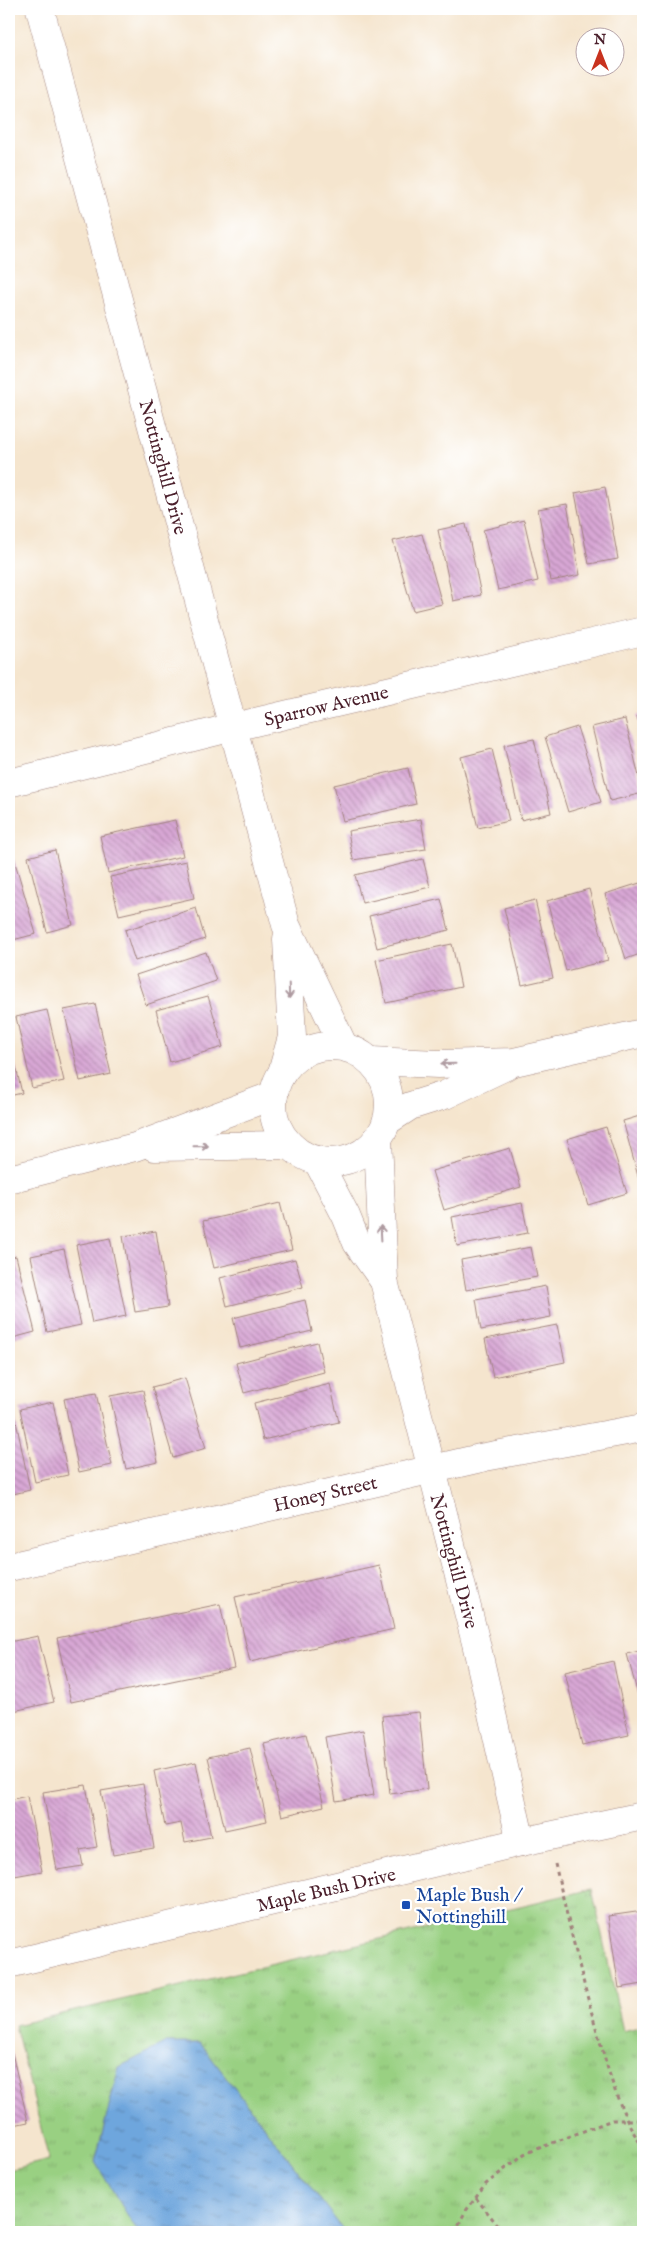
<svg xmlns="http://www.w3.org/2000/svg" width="652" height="2241" font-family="'IM FELL English',serif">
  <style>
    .grass { fill: url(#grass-tufts); stroke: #727856 }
    .water { fill: url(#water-ripples); stroke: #5c6284 }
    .building { fill: url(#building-back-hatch) }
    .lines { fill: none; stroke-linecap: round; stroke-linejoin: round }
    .minor-casing { stroke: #a0827c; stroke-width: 29 }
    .path { stroke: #a0827c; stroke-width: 3; stroke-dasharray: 4 4; stroke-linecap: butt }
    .minor { stroke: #fff; stroke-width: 28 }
    .oneway { stroke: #ae9aa0 }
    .transit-dot { fill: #1a4fb4; stroke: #fff; stroke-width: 2 }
    .labels { text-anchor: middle; stroke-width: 4.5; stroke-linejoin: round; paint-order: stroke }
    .street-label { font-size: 19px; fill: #4a1f2b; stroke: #fff }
    .transit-label { font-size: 19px; fill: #164399; stroke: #fff; text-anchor: start }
  </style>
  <defs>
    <pattern id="grass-tufts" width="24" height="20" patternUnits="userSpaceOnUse" patternTransform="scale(1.25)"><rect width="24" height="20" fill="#99d082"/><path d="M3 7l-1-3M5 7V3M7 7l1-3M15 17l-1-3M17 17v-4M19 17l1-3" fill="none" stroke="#85b270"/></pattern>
    <pattern id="water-ripples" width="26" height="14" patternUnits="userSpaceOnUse" patternTransform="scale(1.25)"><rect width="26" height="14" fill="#6ea6dd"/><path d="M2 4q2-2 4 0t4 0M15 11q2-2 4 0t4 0" fill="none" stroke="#5c87b3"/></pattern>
    <pattern id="building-back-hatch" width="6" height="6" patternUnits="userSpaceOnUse" patternTransform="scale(1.25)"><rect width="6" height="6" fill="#d8a7d5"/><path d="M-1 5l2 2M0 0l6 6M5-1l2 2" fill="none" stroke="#b187ad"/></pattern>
  </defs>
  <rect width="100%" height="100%" fill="#fff"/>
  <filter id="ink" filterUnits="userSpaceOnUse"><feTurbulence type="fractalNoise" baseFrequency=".02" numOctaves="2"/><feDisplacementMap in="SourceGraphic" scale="10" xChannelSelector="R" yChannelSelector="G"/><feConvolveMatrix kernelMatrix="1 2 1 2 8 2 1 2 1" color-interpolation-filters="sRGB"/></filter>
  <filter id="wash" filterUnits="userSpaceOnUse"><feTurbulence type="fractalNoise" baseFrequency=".0096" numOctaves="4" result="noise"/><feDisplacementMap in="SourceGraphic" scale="20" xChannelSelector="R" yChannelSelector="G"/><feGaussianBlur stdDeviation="1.12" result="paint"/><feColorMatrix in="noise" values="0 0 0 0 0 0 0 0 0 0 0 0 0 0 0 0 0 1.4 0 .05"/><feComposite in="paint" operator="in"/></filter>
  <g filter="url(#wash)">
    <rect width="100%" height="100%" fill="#f5e5ce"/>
    <!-- grass -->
    <polygon class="grass" points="592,1889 623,2031 643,2026 643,2232 9,2232 9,2170 49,2160 15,2025"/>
    <!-- water -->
    <polygon class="water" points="166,2043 200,2043 345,2232 138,2232 95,2162 119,2067"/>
    <g id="blocks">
      <!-- building -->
      <g class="building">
        <polygon points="605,487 618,559 589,564 575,493"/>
        <polygon points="567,504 580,575 551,581 538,509"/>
        <polygon points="524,520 538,581 498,590 483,530"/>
        <polygon points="466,524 481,595 453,601 438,530"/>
        <polygon points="422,534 442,604 413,611 393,541"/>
        <polygon points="643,714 643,738 637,716"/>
        <polygon points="625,719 643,793 610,801 592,727"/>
        <polygon points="577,727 601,802 568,812 545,737"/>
        <polygon points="534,739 551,813 521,820 504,745"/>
        <polygon points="492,749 509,821 478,828 461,757"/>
        <polygon points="408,768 416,804 343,821 334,785"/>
        <polygon points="421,819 426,849 353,860 348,831"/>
        <polygon points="175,820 183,856 108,873 100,836"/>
        <polygon points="55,850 73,925 47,932 28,857"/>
        <polygon points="14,859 36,934 9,941 9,861"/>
        <polygon points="423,859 430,887 362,903 355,875"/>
        <polygon points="186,861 194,898 119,915 110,877"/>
        <polygon points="643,882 643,953 626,959 605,894"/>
        <polygon points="589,889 608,960 566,971 547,901"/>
        <polygon points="441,899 449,930 377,948 369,916"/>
        <polygon points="535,900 553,978 522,985 504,908"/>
        <polygon points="196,908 205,939 135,961 125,930"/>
        <polygon points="452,944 461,987 386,1003 376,960"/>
        <polygon points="206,952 216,981 146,1005 136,975"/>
        <polygon points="208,996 223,1047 170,1062 156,1010"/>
        <polygon points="95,1004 111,1074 80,1081 64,1010"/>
        <polygon points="47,1010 64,1081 32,1088 16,1017"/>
        <polygon points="9,1037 22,1093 9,1096"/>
        <polygon points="643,1115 643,1179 639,1180 623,1121"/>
        <polygon points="606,1127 627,1193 588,1205 567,1139"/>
        <polygon points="510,1148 521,1187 444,1210 432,1171"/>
        <polygon points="280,1203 292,1250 214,1268 203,1221"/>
        <polygon points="522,1203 528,1233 457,1246 452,1217"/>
        <polygon points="156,1231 168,1307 135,1312 123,1236"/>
        <polygon points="110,1238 126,1316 92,1323 76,1245"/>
        <polygon points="531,1247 537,1277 466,1290 461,1260"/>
        <polygon points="64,1249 81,1325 47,1332 31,1256"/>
        <polygon points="16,1256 35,1332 9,1339 9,1258"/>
        <polygon points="295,1259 303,1287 227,1306 220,1278"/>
        <polygon points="546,1286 551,1317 481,1330 476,1299"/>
        <polygon points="305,1300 312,1331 240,1348 233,1318"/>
        <polygon points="557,1325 565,1362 493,1377 485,1339"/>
        <polygon points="317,1342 324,1372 244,1393 236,1363"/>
        <polygon points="185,1378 206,1448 173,1458 152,1387"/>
        <polygon points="330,1384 339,1422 263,1440 254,1403"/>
        <polygon points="143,1390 158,1462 126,1469 110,1396"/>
        <polygon points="96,1393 112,1465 79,1472 64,1399"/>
        <polygon points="53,1402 68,1475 35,1482 20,1409"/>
        <polygon points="15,1416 30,1490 9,1495 9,1417"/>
        <polygon points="379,1565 394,1629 250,1662 235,1597"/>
        <polygon points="220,1604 234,1668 71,1702 57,1638"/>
        <polygon points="38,1636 54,1702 9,1712 9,1642"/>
        <polygon points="643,1650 643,1714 627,1654"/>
        <polygon points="613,1661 629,1735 582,1745 565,1672"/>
        <polygon points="419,1712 427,1789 390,1794 382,1716"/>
        <polygon points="363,1730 374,1795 336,1801 325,1737"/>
        <polygon points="306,1734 324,1806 282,1816 264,1744"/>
        <polygon points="250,1748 267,1821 225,1830 208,1757"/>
        <polygon points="196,1762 211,1837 185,1842 181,1823 165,1826 154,1771"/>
        <polygon points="143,1784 154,1848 113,1855 101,1791"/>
        <polygon points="86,1785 97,1847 80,1850 83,1866 57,1870 43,1792"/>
        <polygon points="27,1796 42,1871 9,1877 9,1800"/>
        <polygon points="643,1911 643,1984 619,1988 608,1916"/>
        <polygon points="12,2053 28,2122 9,2126 9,2054"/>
      </g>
    </g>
  </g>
  <g filter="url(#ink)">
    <use href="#blocks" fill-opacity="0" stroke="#a0827c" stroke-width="1"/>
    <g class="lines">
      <!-- minor casing -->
      <g class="minor-casing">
        <g id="minor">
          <polyline points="40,9 286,925 344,1047"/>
          <polyline points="9,783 234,727 643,631"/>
          <circle cx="331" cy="1104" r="58"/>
          <polyline points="371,1061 438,1064 514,1062 643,1033"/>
          <polyline points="282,1073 292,1037 287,939"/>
          <polyline points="387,1121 410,1106 445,1095 506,1066"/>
          <polyline points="378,1138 384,1281 476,1643 521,1842"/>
          <polyline points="154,1147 290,1145"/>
          <polyline points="317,1160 346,1216 357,1243 384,1281"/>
          <polyline points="9,1179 135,1147 274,1095"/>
          <polyline points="9,1567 485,1457 643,1428"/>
          <polyline points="9,1964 521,1842 643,1816"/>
        </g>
      </g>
      <!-- path -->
      <g class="path">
        <path d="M555,1864C569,1923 582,1981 599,2038C610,2076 620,2115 643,2147"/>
        <polyline points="476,2198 503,2232"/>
        <polyline points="455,2232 465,2212 486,2184 524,2154 612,2120 643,2120"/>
      </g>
      <!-- minor -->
      <use href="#minor" class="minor"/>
    </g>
    <!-- one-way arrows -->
    <defs><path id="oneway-shaft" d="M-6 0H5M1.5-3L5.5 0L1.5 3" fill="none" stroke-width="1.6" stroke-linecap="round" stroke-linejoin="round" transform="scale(1.25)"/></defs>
    <g class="oneway">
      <use href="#oneway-shaft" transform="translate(289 991) rotate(88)"/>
      <use href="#oneway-shaft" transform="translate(448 1064) rotate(179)"/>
      <use href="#oneway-shaft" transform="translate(201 1146) rotate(-1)"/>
      <use href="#oneway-shaft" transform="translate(381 1233) rotate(-93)"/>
    </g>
  </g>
  <!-- markers -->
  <rect class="transit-dot" x="401" y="1900" width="10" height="10" rx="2.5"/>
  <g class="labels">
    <!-- street labels -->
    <g class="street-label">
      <text transform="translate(164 467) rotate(75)" y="7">Nottinghill Drive</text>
      <text transform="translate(326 705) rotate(-13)" y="7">Sparrow Avenue</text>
      <text transform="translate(325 1493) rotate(-13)" y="7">Honey Street</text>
      <text transform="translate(455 1561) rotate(75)" y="7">Nottinghill Drive</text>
      <text transform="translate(326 1889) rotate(-13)" y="7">Maple Bush Drive</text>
    </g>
    <!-- transit labels -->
    <g class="transit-label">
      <text x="416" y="1901">Maple Bush /<tspan x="416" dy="22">Nottinghill</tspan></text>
    </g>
  </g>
  <!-- margin -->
  <rect width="652" height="2241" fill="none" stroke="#fff" stroke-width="30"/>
  <!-- north arrow -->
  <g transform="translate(600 52)"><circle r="24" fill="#ffffff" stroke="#b7a5aa"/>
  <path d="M0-4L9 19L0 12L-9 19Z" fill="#c8321e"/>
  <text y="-8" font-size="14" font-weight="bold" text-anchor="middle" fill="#4a1f2b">N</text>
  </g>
</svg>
